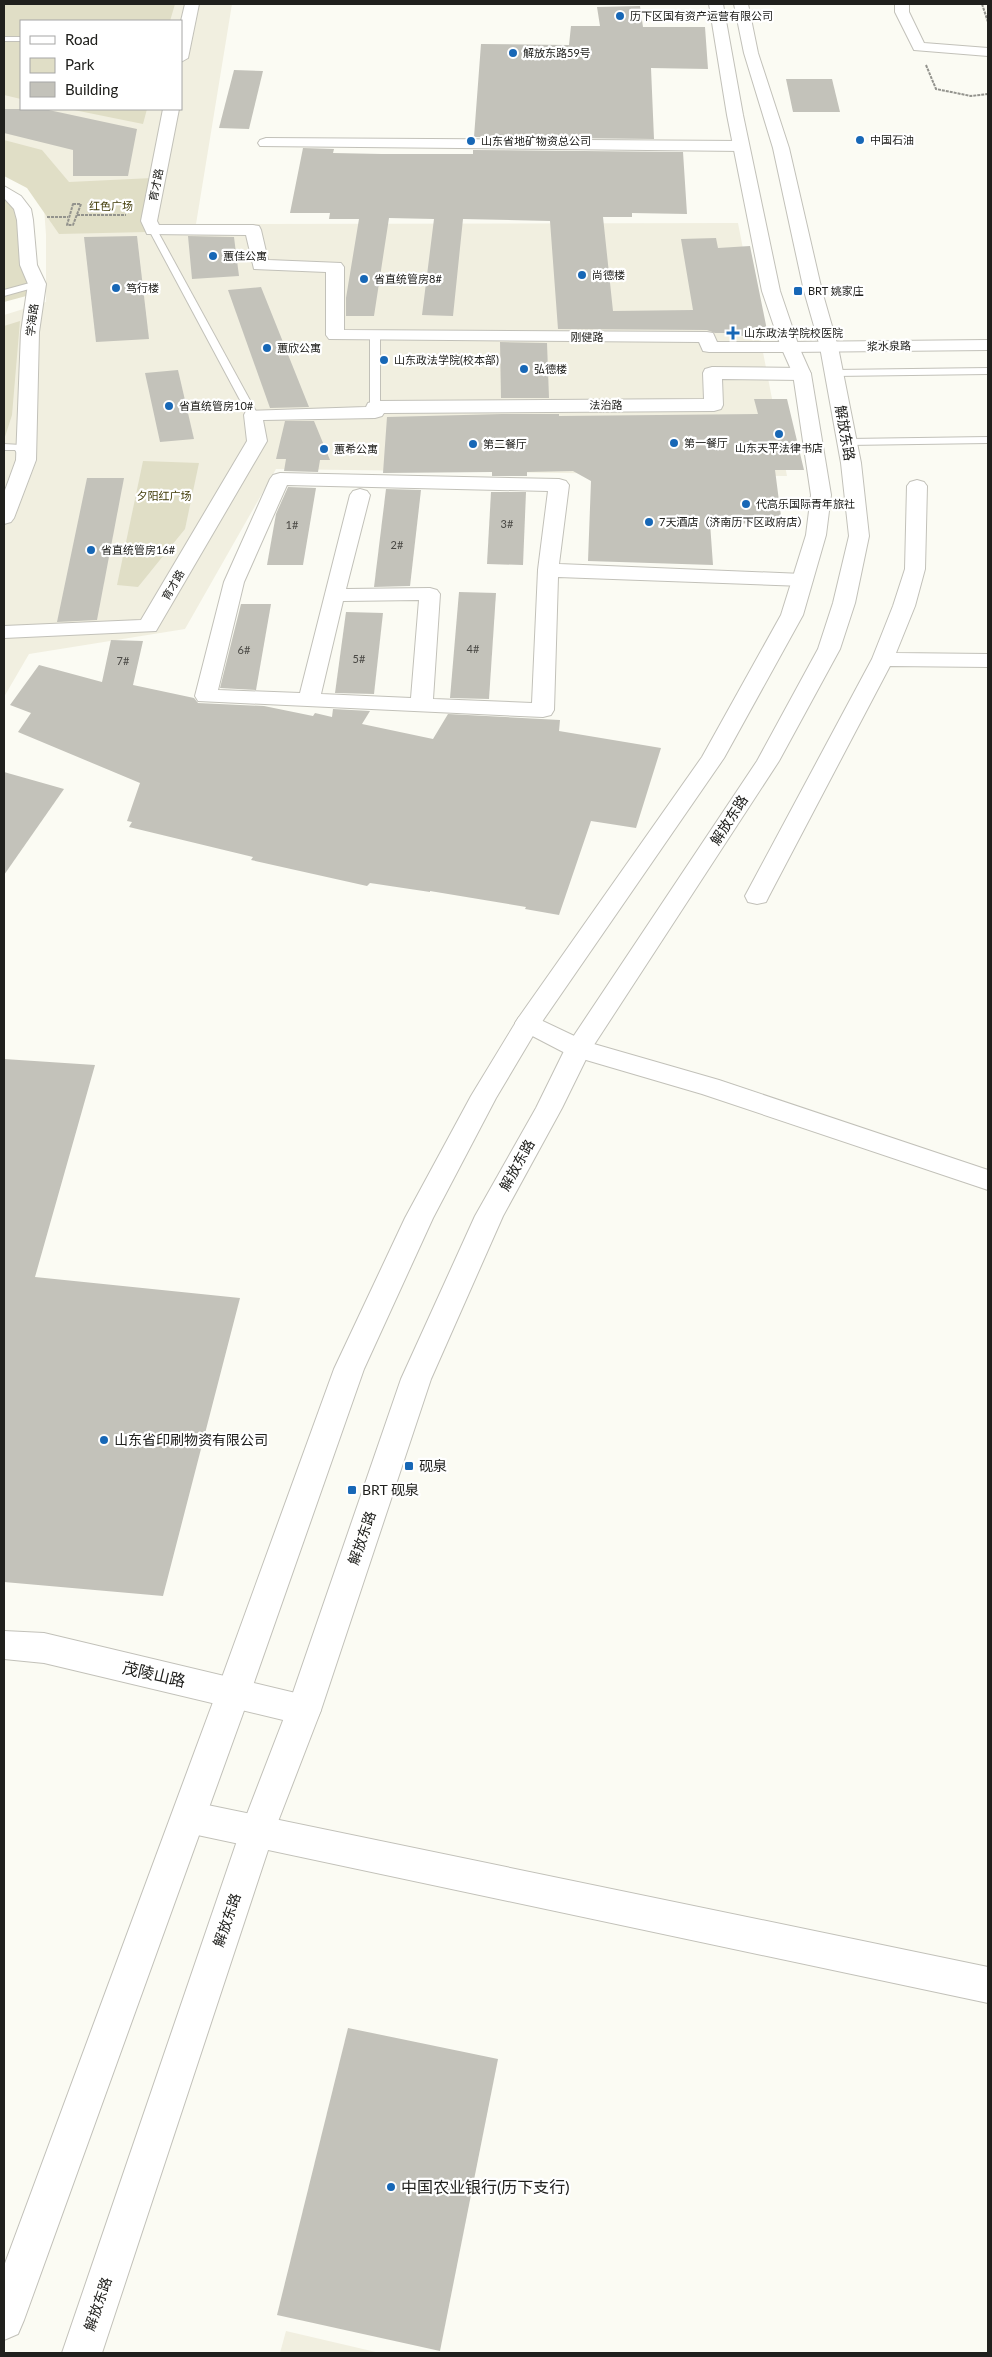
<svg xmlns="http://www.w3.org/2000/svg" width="992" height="2357" font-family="Lato,'Noto Sans SC',sans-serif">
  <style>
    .built { fill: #f1efe0; fill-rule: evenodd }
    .green { fill: #e0dec6 }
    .building { fill: #c3c2ba }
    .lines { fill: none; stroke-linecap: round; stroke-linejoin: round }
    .service-casing { stroke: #c2c1b9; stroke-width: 2 }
    .minor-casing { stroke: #c2c1b9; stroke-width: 2 }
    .tertiary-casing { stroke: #c2c1b9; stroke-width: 2 }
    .secondary-casing { stroke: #c2c1b9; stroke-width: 2 }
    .primary-casing { stroke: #c2c1b9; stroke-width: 2 }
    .path { stroke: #93938d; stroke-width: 2; stroke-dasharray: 3 1; stroke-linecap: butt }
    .service { fill: #fff; fill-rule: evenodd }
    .minor { fill: #fff; fill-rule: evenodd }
    .tertiary { fill: #fff; fill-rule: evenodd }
    .secondary { fill: #fff; fill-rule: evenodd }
    .primary { fill: #fff; fill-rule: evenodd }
    .poi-dot { fill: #1767b6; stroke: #fff; stroke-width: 2 }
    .labels { text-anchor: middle; stroke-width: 4.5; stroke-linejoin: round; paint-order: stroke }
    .far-poi-label { font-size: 11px; fill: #20201d; stroke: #fff; text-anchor: start }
    .far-street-label { font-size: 11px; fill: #20201d; stroke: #fff }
    .far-park-label { font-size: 11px; fill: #403b07; stroke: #fff }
    .number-label { font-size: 11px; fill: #494844 }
    .street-label { font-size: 14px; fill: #20201d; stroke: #fff }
    .poi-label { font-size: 14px; fill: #20201d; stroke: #fff; text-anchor: start }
    .near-street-label { font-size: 16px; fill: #20201d; stroke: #fff }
    .near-poi-label { font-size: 16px; fill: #20201d; stroke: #fff; text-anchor: start }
  </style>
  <rect width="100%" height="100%" fill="#fbfbf3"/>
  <!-- built -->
  <g class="built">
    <path d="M4,4H232L196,224L738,223L787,476L276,469L185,629L29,654L4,697V315L46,302V235L43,194L4,170ZM21,21H181V109H21Z"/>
    <polygon points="286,2331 380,2353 280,2353"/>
  </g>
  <!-- green -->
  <g class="green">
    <polygon points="4,4 175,4 170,21 21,21 21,99 4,95"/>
    <polygon points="69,109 147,109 143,124"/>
    <polygon points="4,140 42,150 69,182 152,178 147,232 59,234 27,188 4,176"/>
    <polygon points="4,197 26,214 41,292 4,302"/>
    <polygon points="20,321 12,415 4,440 4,326"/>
    <polygon points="143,461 199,463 185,529 138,587 117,585"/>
  </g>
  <!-- building -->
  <g class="building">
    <polygon points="640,6 643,27 705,27 708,69 651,68 654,139 474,137 481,44 569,45 571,26 600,26 597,7"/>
    <polygon points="234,70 263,71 249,129 219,128"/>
    <polygon points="786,79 832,79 840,112 793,112"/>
    <polygon points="4,109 44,109 137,129 128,176 73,176 73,150 4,133"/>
    <polygon points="303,148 334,149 333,153 382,154 473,154 473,150 683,152 687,214 632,213 632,217 603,217 613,311 693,310 681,239 716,238 718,248 750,246 768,335 740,336 740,333 715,333 707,330 558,329 550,221 463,219 453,316 422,315 434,219 389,218 374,316 346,316 346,298 359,219 329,219 330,213 290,213"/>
    <polygon points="137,236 149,339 96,342 84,237"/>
    <polygon points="188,236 234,237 239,276 192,279"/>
    <polygon points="261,287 309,407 270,408 228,290"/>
    <polygon points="500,342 547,343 549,398 501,398"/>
    <polygon points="178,370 194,439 160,442 145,373"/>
    <polygon points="754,399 787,399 804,470 775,470 782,524 710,523 713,565 588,561 591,481 573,471 527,472 527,476 492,476 492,472 383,473 387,417 502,414 559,414 559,416 758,414"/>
    <polygon points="285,421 314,421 330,460 320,460 318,472 284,471 286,459 276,459"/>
    <polygon points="87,478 124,478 97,620 57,622"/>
    <polygon points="288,487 316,488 303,565 267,565 276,514"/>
    <polygon points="386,489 421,490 410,586 374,587"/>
    <polygon points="491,492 526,492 523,565 487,564"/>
    <polygon points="459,592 496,593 489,699 450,698"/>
    <polygon points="241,604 271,604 256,690 220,688"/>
    <polygon points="346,612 383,613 374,694 335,693"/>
    <polygon points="111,640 143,641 133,685 194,698 198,703 264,706 313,716 315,713 332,717 333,709 370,711 362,724 433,739 448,714 560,720 559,731 661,748 636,828 591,821 559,915 525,909 526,907 430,891 430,892 370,883 367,886 251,860 253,857 129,827 132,822 127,821 140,783 18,732 31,713 10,705 39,665 102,682"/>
    <polygon points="4,772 64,789 4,875"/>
    <polygon points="4,1059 95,1065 35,1277 240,1298 163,1596 4,1582"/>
    <polygon points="348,2028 498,2059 440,2351 277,2315"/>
  </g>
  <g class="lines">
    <!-- service casing -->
    <g class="service-casing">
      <g id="service">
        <rect x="4" y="37" width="17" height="4"/>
        <polygon points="153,227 157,230 258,415 256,417 248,415 149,230"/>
        <polygon points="37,281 41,284 40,286 4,296 4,290"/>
        <polygon points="375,334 380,337 380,412 375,415 370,412 370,337"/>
        <polygon points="988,368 988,374 835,376 830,373 835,370"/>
        <polygon points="988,437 988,443 848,445 843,442 848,439"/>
        <polygon points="4,444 21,445 31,460 29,462 23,462 15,450 4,450"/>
      </g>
    </g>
    <!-- minor casing -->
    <g class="minor-casing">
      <g id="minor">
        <polygon points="185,4 199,4 188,58 181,62 181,21"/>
        <polygon points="895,4 909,4 909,12 924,43 988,48 988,56 914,50 895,12"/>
        <polygon points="163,109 179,109 157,221 159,225 253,225 259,226 261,230 268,260 341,263 344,267 344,330 707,332 713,333 717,342 790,342 796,343 799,347 796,351 790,352 709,352 703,351 699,342 329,339 326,335 326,272 254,269 246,235 147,234 141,221"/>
        <polygon points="266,138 741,141 747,143 749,146 747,149 741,151 260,146 258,143 260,140"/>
        <polygon points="4,186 21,196 31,209 33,220 37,265 46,284 39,332 36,460 14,518 11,522 4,524 4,493 16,460 21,332 28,284 20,265 17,220 14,209 4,198"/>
        <polygon points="712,367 802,368 809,370 811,374 809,378 802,380 722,379 723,405 721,409 714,411 384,413 382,416 375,418 263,420 267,441 156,631 4,638 4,626 141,620 247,441 244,415 246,411 366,407 368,403 375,401 704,399 703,373 705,369"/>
        <path d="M280,473L559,479L566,481L569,485L559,564L803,574L810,576L813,580L810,584L803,586L558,577L554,710L551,715L543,717L198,701L195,696L224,582L270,479L273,475ZM287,485L548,491L538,570L532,703L433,699L440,594L437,590L430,588L346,589L370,495L367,491L360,489L353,491L350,495L300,693L218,690L244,582ZM419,600L411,698L321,694L343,601Z"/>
        <polygon points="917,480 924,482 927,486 925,569 915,606 896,653 988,654 988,667 890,666 769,896 766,902 757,904 748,902 745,896 872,659 893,606 905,569 907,486 910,482"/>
        <polygon points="528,1014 587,1042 719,1080 988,1170 988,1190 702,1094 569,1055 519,1029 515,1023 519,1017"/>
        <polygon points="188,1801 988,1967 988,2003 188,1833 176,1828 171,1817 176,1806"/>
      </g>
    </g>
    <!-- tertiary casing -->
    <g class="tertiary-casing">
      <polygon id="tertiary" points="4,1631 44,1633 304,1695 316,1699 321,1710 316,1721 304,1725 44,1663 4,1659"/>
    </g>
    <!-- secondary casing -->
    <g class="secondary-casing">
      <polygon id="secondary" points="988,340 988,350 790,352 784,351 781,347 784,343 790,342"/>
    </g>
    <!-- primary casing -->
    <g class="primary-casing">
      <g id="primary">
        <polygon points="709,4 723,4 743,115 780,291 799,347 811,374 831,495 826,535 803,615 724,758 537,1029 496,1098 433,1218 364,1369 250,1694 24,2320 18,2334 4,2340 4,2266 216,1694 334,1369 405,1218 471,1096 519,1017 702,757 781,615 806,535 811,495 793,374 781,347 762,291 727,115"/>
        <polygon points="734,4 748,4 758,53 789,148 822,291 838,347 861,463 869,536 855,603 840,649 779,761 590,1051 562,1108 503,1216 431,1379 321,1710 274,1832 102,2353 62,2353 240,1832 287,1710 401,1379 475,1216 536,1108 565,1049 757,761 818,649 833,603 849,536 841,463 820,347 804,291 773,148 744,53"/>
      </g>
    </g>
    <!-- path -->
    <g class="path">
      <polyline points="982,4 988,22"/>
      <polyline points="926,65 936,89 971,96 988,94"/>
      <polygon points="73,204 81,204 73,225 67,225"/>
      <polyline points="77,215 126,215"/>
      <polyline points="47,217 68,217"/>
    </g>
    <!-- service -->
    <use href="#service" class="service"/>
    <!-- minor -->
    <use href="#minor" class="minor"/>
    <!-- tertiary -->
    <use href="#tertiary" class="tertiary"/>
    <!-- secondary -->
    <use href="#secondary" class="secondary"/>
    <!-- primary -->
    <use href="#primary" class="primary"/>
  </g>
  <!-- markers -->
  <g class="poi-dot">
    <circle cx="620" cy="16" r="5"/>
    <circle cx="513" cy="53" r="5"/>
    <circle cx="860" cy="140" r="5"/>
    <circle cx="471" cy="141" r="5"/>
    <circle cx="213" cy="256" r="5"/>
    <circle cx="582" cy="275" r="5"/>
    <circle cx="364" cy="279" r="5"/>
    <circle cx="116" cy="288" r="5"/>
    <rect x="793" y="286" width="10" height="10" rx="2.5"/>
    <path d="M730.5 325.5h5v5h5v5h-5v5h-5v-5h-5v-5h5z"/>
    <circle cx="267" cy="348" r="5"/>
    <circle cx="384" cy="360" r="5"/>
    <circle cx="524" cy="369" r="5"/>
    <circle cx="169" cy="406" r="5"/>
    <circle cx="779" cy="434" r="5"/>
    <circle cx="674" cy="443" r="5"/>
    <circle cx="473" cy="444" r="5"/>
    <circle cx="324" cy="449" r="5"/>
    <circle cx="746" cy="504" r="5"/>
    <circle cx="649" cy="522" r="5"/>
    <circle cx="91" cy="550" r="5"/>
    <circle cx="104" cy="1440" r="5"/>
    <rect x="404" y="1461" width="10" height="10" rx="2.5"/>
    <rect x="347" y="1485" width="10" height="10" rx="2.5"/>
    <circle cx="391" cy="2187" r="5"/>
  </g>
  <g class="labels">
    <!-- far-poi labels -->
    <g class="far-poi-label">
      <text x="630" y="20">历下区国有资产运营有限公司</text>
      <text x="523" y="57">解放东路59号</text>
      <text x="870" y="144">中国石油</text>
      <text x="481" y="145">山东省地矿物资总公司</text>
      <text x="223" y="260">蕙佳公寓</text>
      <text x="592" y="279">尚德楼</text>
      <text x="374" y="283">省直统管房8#</text>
      <text x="126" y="292">笃行楼</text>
      <text x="808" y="295">BRT 姚家庄</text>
      <text x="744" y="337">山东政法学院校医院</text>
      <text x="277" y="352">蕙欣公寓</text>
      <text x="394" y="364">山东政法学院(校本部)</text>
      <text x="534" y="373">弘德楼</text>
      <text x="179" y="410">省直统管房10#</text>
      <text x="684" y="447">第一餐厅</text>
      <text x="483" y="448">第二餐厅</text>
      <text x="779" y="452" text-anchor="middle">山东天平法律书店</text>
      <text x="334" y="453">蕙希公寓</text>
      <text x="756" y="508">代高乐国际青年旅社</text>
      <text x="659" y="526">7天酒店（济南历下区政府店）</text>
      <text x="101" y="554">省直统管房16#</text>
    </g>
    <!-- far-street labels -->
    <g class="far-street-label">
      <text transform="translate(156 185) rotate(-79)" y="4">育才路</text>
      <text transform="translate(32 320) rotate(-83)" y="4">学海路</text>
      <text x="587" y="341">刚健路</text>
      <text transform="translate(889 346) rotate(-1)" y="4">浆水泉路</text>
      <text x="606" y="409">法治路</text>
      <text transform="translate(173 585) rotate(-60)" y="4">育才路</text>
    </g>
    <!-- far-park labels -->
    <g class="far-park-label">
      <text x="111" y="210">红色广场</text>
      <text x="164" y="500">夕阳红广场</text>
    </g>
    <!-- number labels -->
    <g class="number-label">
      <text x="507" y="528">3#</text>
      <text x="292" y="529">1#</text>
      <text x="397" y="549">2#</text>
      <text x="473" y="653">4#</text>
      <text x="244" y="654">6#</text>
      <text x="359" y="663">5#</text>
      <text x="123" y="665">7#</text>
    </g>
    <!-- street labels -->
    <g class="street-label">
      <text transform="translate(845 433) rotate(80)" y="5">解放东路</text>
      <text transform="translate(729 820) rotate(-57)" y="5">解放东路</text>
      <text transform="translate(517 1165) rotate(-61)" y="5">解放东路</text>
      <text transform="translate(362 1538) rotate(-71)" y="5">解放东路</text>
      <text transform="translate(227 1920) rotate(-71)" y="5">解放东路</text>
      <text transform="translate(98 2304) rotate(-71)" y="5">解放东路</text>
    </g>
    <!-- poi labels -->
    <g class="poi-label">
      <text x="114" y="1445">山东省印刷物资有限公司</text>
      <text x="419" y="1471">砚泉</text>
      <text x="362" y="1495">BRT 砚泉</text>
    </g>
    <!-- near-street labels -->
    <g class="near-street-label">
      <text transform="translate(154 1674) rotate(13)" y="6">茂陵山路</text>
    </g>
    <!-- near-poi labels -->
    <g class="near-poi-label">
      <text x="401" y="2193">中国农业银行(历下支行)</text>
    </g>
  </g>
  <!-- border -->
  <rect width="992" height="2357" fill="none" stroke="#20201d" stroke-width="10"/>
  <!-- legend -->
  <rect x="20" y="20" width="162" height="90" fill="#ffffff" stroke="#a6a6a5"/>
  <rect x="30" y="36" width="25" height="8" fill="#ffffff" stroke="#a6a6a5"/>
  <text x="65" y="45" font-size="15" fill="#20201d">Road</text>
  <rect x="30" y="58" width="25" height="15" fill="#e0dec6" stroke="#a6a6a5"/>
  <text x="65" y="70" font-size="15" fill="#20201d">Park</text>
  <rect x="30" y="82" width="25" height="15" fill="#c3c2ba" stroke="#a6a6a5"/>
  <text x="65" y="95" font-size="15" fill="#20201d">Building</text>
</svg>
